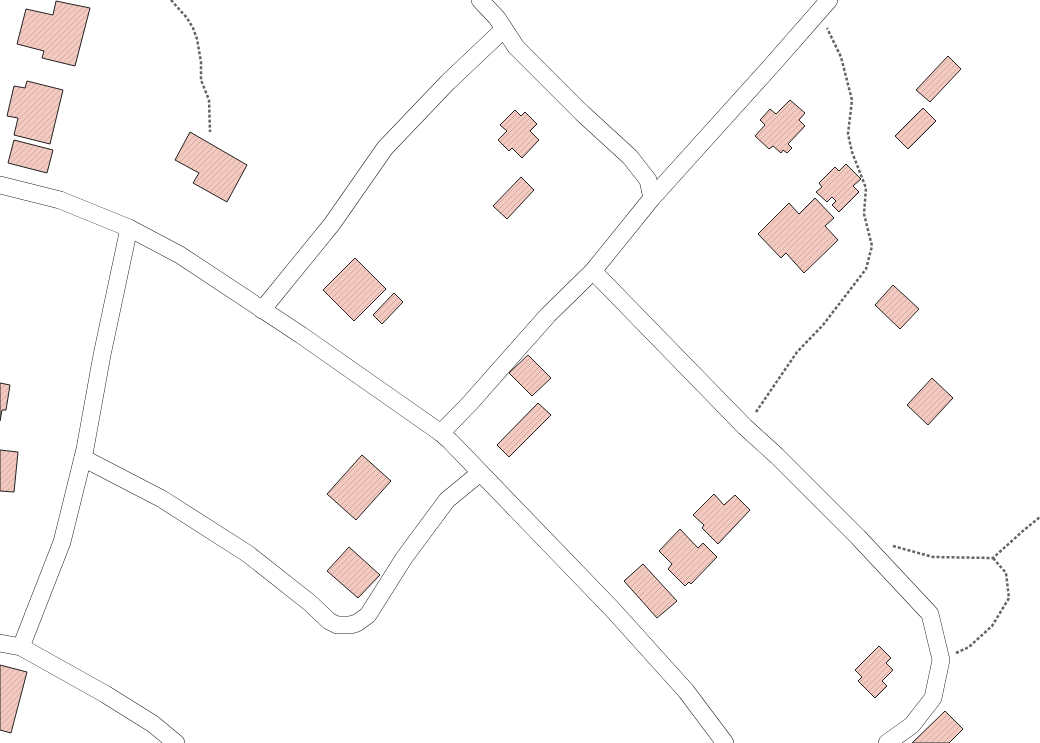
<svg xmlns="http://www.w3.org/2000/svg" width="1040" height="743" font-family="Quicksand,sans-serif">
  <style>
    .building { fill: url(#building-hatch); stroke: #222 }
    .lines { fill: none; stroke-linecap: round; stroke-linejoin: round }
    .street-casing { stroke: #222; stroke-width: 18 }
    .path { stroke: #646464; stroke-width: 2.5; stroke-dasharray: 3 2; stroke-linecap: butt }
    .street { stroke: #fff; stroke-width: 17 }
  </style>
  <defs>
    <pattern id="building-hatch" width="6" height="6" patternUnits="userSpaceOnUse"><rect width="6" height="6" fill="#f3c9c0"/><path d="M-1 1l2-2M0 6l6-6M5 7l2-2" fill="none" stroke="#d0aca5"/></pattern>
  </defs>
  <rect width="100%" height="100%" fill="#fff"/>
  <!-- building -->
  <g class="building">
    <polygon points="56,1 90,8 75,66 42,58 44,51 17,44 26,9 53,15"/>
    <polygon points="948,56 961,69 930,102 916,90"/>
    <polygon points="27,81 63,90 50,144 14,135 18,118 7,116 14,86 25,88"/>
    <polygon points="790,100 805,113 799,120 805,126 788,144 792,148 787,153 783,150 781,153 773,146 769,149 755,136 765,125 760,120 770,109 776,114"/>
    <polygon points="923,108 936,121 908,149 895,136"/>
    <polygon points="515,110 521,116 525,112 537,124 530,131 539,140 522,158 512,148 509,151 498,140 507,131 500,125"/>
    <polygon points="190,132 247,165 227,202 193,183 199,173 175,160"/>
    <polygon points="14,140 53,150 47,173 8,163"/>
    <polygon points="846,164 861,179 853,186 859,192 839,212 832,205 836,201 832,197 827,202 816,192 822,187 819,183 835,167 839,171"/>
    <polygon points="521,177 534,190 507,219 493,206"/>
    <polygon points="815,198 834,218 825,226 838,240 804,273 786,253 781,258 758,234 789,203 799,214"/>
    <polygon points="355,258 386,289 354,321 323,290"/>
    <polygon points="893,285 919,309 900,329 875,305"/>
    <polygon points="394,293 403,302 382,324 373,315"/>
    <polygon points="528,355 551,378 532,396 509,373"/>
    <polygon points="932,378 953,398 928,425 907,405"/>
    <polygon points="0,383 10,385 6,410 2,410 0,421"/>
    <polygon points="538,403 551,415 509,457 497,445"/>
    <polygon points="0,450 18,452 14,492 0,491"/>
    <polygon points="362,455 391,481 356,520 327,494"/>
    <polygon points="714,494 724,505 735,495 750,510 718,544 702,528 704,525 693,515"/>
    <polygon points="680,529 698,548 703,543 717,557 691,584 689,582 685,586 668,569 672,564 659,551"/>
    <polygon points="349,547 380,575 358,598 327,571"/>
    <polygon points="643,564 677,601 657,618 624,581"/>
    <polygon points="879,646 891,658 886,663 893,670 882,681 887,686 875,698 858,681 862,677 855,670"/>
    <polygon points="0,665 27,672 11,733 0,730"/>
    <polygon points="945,711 963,729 949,743 912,743"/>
  </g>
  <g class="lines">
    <!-- street casing -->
    <g class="street-casing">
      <g id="street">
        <polyline points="480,0 497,18 516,47 582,113 630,157 648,180 652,198"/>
        <polyline points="0,185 60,200 129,228 180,255 301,335 441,433 450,441 613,610 686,691 725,743"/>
        <polyline points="593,271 745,427 777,456 858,537 930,614 941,660 933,698 912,725 887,743"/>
        <polyline points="262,310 332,224 385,148 448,82 504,29"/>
        <polyline points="441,433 471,402 548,315 593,271 652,198 772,65 829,0"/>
        <polyline points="83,458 162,499 248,554 310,603 329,621 337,625 350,625 357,623 368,615 404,558 447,500 480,473"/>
        <polyline points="0,643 21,647 105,694 153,724 176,743"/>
        <polyline points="21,647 62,542 85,449 102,355 129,228"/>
      </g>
    </g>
    <!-- path -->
    <g class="path">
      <polyline points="171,0 187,18 193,28 197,39 201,62 201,80 209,100 210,132"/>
      <polyline points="756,412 797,352 823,325 866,269 872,246 864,214 866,188 852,152 848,134 852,100 841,57 827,28"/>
      <polyline points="893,546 933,557 993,558 1024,530 1040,517"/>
      <polyline points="956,653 969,647 992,626 1009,598 1006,573 993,558"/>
    </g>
    <!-- street -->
    <use href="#street" class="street"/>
  </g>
</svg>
